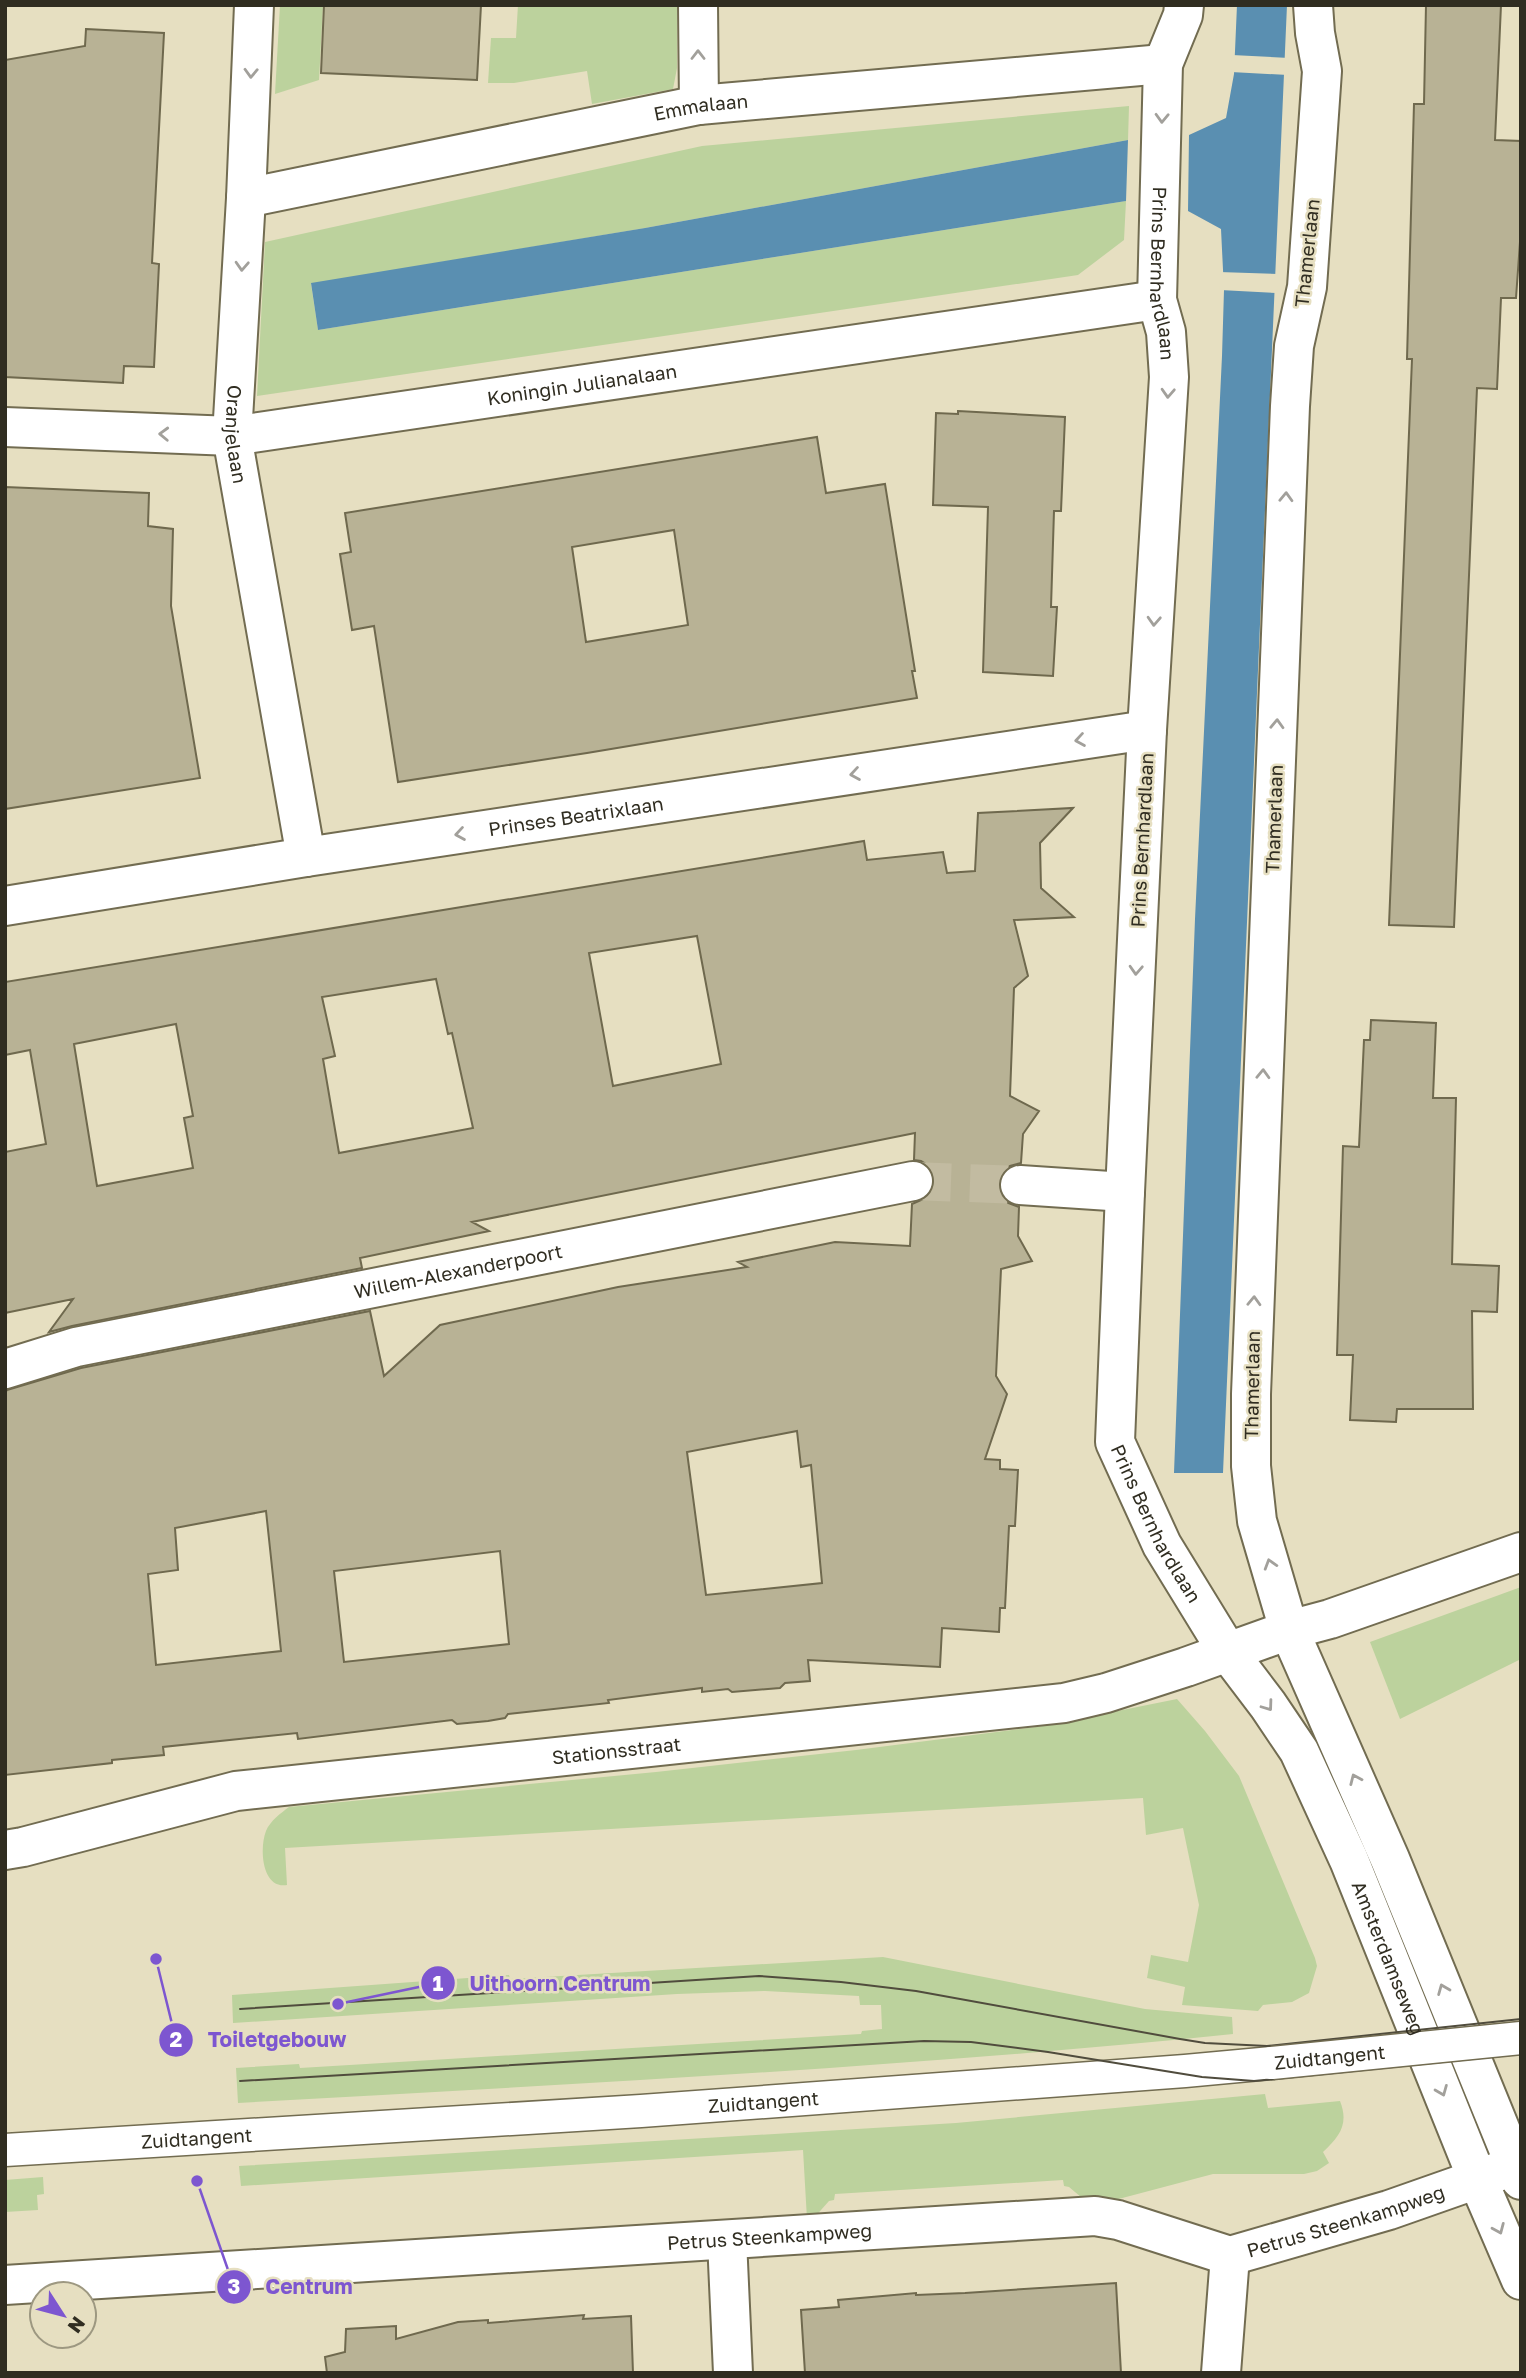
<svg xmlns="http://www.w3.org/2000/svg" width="1526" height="2378" font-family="'Golos Text',sans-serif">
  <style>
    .green { fill: #bcd29d }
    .water { fill: #5a8fb1 }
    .pier { fill: #e6dfc1 }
    .building { fill: #b8b295; stroke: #6f694e; stroke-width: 2; fill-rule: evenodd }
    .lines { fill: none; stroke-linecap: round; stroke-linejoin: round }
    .street-tunnel { stroke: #c2bba1; stroke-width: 38; stroke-dasharray: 38 19; stroke-linecap: butt }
    .lane-casing { stroke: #726c51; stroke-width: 35 }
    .street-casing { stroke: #726c51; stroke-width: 42 }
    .secondary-casing { stroke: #726c51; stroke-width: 42 }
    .lane { stroke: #fff; stroke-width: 32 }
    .street { stroke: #fff; stroke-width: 38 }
    .secondary { stroke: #fff; stroke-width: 38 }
    .tram { stroke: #504c3d; stroke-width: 2 }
    .lane-bridge-casing { stroke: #726c51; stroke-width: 35; stroke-linecap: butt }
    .lane-bridge { stroke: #fff; stroke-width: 32 }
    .oneway { stroke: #a2a09b }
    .labels { text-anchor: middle; stroke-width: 5; stroke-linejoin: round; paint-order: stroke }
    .street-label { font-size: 19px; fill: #302d21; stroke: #e6dfc1 }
    .leader { fill: none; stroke: #7d56d0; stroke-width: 2.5 }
    .callout-dot { fill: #7d56d0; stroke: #e6dfc1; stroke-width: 2.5 }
    .mark-label { font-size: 21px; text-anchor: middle; font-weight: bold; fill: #fff }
    .callout-label { font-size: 21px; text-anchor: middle; font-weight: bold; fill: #7d56d0; stroke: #e6dfc1; stroke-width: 5; stroke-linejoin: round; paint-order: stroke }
  </style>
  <rect width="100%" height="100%" fill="#e6dfc1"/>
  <!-- green -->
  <g class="green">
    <polygon points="280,5 323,5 319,80 275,94"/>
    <polygon points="518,5 677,5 677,68 673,89 592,104 587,71 514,83 488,83 491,38 516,38"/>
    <polygon points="1129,106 1128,140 645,228 311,284 318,330 1126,201 1124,240 1078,275 257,396 265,242 702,146"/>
    <polygon points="1521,1587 1521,1659 1400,1719 1370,1642"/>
    <path d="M1177,1699L1205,1731L1239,1776L1315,1958L1317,1966L1309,1993L1292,2002L1263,2005L1258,2011L1182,2005L1185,1987L1147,1978L1151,1955L1188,1962L1199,1905L1183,1828L1146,1835L1143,1798L285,1848L287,1885C262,1889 259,1849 266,1831C270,1821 281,1813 289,1807L656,1772L856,1750L1043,1726Z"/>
    <path d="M883,1957L1145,2009L1232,2017L1233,2034C902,2068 570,2084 238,2103L236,2068L299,2064L300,2068L861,2034L862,2031L882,2029L881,2005H860L859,1996L765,1991L677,1994L233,2023L232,1995L509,1975L510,1979Z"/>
    <path d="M1265,2094L1268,2108L1340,2101C1349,2124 1340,2136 1323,2152L1329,2163L1317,2171L1304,2174H1213L1111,2201L1087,2202L1069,2187L1064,2186L1063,2180L835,2194L834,2200L829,2201L813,2219H807L803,2150L241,2186L239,2166L956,2123Z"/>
    <polygon points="43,2177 44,2194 37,2195 38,2210 5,2212 5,2180"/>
  </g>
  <!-- water -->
  <g class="water">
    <polygon points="1237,5 1287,5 1223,1473 1174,1473 1195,919 1222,356 1224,290 1221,229 1188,211 1189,135 1226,118 1234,74"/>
    <polygon points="1128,140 1126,201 318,330 311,283 645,228"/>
  </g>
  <!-- pier -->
  <g class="pier">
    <polygon points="1232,55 1289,58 1288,75 1231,72"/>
    <polygon points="1219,272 1278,274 1277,293 1220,290"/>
  </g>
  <!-- building -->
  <g class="building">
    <polygon points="324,5 481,5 477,80 321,73"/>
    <polygon points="1426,5 1501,5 1495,140 1521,141 1521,228 1516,298 1501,298 1497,389 1477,388 1454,927 1389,925 1412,359 1407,359 1414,104 1424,104"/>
    <polygon points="86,29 164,33 152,263 159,264 154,367 124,366 123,383 5,377 5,60 85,46"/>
    <polygon points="958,411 1065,417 1061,511 1054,511 1051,607 1057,607 1053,676 983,672 988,507 933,505 936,413 958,414"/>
    <path d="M817,437L826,493L885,484L915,671H912L917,698L587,753L398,782L374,626L352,630L340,554L351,552L345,513ZM674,530L688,625L586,642L572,547Z"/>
    <polygon points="5,487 149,493 148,526 173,529 171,606 200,778 5,809"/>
    <path d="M1073,808L1040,843L1041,888L1074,917L1014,920L1028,976L1014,988L1010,1096L1039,1111L1023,1134L1021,1163L1010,1166L1002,1172L998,1183L1001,1195L1008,1203L1019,1207L1018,1236L1032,1261L1001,1269L996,1376L1007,1394L985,1459L1000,1460V1469L1018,1470L1015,1526H1009L1005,1608H1000L999,1632L942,1628L940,1667L808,1660L810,1681L785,1683L780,1688L732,1692L728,1689L702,1692V1688L608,1700L609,1703L508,1714L505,1718L488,1721L457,1724L452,1720L298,1739L297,1733L163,1747L164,1755L112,1760V1763L5,1775V1393L7,1390L81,1368L370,1311L384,1376L440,1325L618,1287L747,1267L738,1262L835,1242L910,1246L912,1204L928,1197L934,1187V1177L929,1166L921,1161L914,1160L915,1133L472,1222L489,1231L360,1258L362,1268L72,1326L49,1332L73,1299L5,1313V1152L46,1144L30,1050L5,1055V982L864,841L867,860L943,852L947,873L975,871L978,813ZM697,936L721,1064L613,1086L589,953ZM436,979L448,1034L452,1033L473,1128L339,1153L323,1059L335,1056L322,997ZM176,1024L193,1116L184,1118L193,1168L97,1186L74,1044ZM797,1431L801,1467L811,1465L822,1583L706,1595L687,1452ZM266,1511L281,1651L156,1665L148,1574L178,1570L175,1528ZM500,1551L509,1644L344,1662L334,1571Z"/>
    <polygon points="1371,1020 1436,1023 1433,1098 1456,1098 1452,1264 1499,1266 1497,1312 1472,1311 1473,1409 1397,1409 1396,1422 1350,1420 1353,1355 1337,1355 1343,1146 1359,1147 1364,1040 1370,1040"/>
    <polygon points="1116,2283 1121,2373 805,2373 801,2310 839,2307 838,2300 916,2293 916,2295 965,2293"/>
    <polygon points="584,2315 583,2319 631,2316 633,2373 327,2373 325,2357 345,2352 346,2329 396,2326 396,2339 458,2322 488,2320 488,2323"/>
  </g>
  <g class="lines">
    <!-- street-tunnel -->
    <polyline class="street-tunnel" points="913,1181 1020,1185"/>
    <!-- lane casing -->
    <g class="lane-casing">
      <g id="lane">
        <path id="s1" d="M5,2150L641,2111L1185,2071L1272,2063"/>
      </g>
    </g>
    <!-- street casing -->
    <g class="street-casing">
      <g id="street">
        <path id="s2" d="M254,5L246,198L232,436L306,857"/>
        <polyline points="698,5 699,105"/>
        <path id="s3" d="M246,198L699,105L1163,64"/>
        <path id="s4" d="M5,427L232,436L1157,300"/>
        <path id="s5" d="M5,906L306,857L1147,730"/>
        <polyline points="1020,1185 1125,1192"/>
        <path id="s6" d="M5,1369L76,1347L913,1181"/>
        <path id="s7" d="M5,1850L23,1847L236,1791L1064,1703L1106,1693L1186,1667L1289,1630L1330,1619L1521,1552"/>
        <polyline points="727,2240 733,2373"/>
        <polyline points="1221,2373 1230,2256"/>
      </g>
    </g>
    <!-- secondary casing -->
    <g class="secondary-casing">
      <g id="secondary">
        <path id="s8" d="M1184,5L1183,15L1163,64L1157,300L1166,332L1169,377L1147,730L1125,1192L1115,1442L1162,1545L1227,1651L1268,1705L1299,1751L1349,1860L1477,2178L1521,2280"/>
        <polyline points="1313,5 1315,33 1322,71 1307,287 1294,346 1290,406 1251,1394 1251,1466 1257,1521 1289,1630 1390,1859 1521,2180"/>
        <path id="s9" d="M5,2285L1095,2216L1118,2220L1230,2256L1389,2210L1500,2171"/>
      </g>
    </g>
    <!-- lane -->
    <use href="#lane" class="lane"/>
    <!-- street -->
    <use href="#street" class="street"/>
    <!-- secondary -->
    <use href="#secondary" class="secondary"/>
    <!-- tram -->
    <g class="tram">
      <polyline points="240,2009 759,1976 841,1982 916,1991 1180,2039 1205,2043 1267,2046 1521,2019"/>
      <polyline points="240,2081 924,2041 971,2042 1048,2052 1202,2077 1254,2081 1521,2054"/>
    </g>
    <!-- lane-bridge casing -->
    <g class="lane-bridge-casing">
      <g id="lane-bridge">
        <path id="s10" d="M1272,2063L1521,2038"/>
      </g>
    </g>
    <!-- lane-bridge -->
    <use href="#lane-bridge" class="lane-bridge"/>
  </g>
  <!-- one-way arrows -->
  <defs><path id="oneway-chevron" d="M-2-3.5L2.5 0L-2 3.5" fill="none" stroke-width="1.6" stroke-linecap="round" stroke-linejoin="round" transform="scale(1.75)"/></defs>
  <g class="oneway">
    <use href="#oneway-chevron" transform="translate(698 55) rotate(-90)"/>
    <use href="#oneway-chevron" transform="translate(251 73) rotate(92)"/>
    <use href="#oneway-chevron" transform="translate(1162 118) rotate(92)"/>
    <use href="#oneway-chevron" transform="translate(242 266) rotate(93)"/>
    <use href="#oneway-chevron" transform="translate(1168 393) rotate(93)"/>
    <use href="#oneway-chevron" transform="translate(164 434) rotate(-178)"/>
    <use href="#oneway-chevron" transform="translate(1286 497) rotate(-88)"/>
    <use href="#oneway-chevron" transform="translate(1154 621) rotate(93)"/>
    <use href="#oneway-chevron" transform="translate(1277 724) rotate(-88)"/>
    <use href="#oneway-chevron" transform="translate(1080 740) rotate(171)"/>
    <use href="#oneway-chevron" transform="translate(855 774) rotate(171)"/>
    <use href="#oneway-chevron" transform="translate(460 834) rotate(171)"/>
    <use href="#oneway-chevron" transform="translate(1136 970) rotate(93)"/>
    <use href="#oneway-chevron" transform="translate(1263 1074) rotate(-88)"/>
    <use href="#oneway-chevron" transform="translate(1254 1301) rotate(-88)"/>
    <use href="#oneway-chevron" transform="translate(1270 1564) rotate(-107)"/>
    <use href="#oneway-chevron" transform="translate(1268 1706) rotate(54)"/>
    <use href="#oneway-chevron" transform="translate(1355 1779) rotate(-114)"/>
    <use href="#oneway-chevron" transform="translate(1443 1989) rotate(-112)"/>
    <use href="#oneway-chevron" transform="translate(1442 2091) rotate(68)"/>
    <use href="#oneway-chevron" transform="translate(1499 2229) rotate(67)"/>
  </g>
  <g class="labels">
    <!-- street labels -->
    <g class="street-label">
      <text dy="7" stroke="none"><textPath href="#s3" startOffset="464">Emmalaan</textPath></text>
      <text transform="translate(1307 253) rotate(-84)" y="7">Thamerlaan</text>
      <text dy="7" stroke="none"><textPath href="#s8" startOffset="273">Prins Bernhardlaan</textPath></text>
      <text dy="7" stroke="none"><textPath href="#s4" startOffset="581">Koningin Julianalaan</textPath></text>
      <text dy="7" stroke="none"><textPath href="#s2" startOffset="430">Oranjelaan</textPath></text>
      <text dy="7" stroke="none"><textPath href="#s5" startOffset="578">Prinses Beatrixlaan</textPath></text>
      <text transform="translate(1274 819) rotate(-88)" y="7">Thamerlaan</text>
      <text transform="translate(1142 840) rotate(-87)" y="7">Prins Bernhardlaan</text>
      <text dy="7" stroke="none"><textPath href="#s6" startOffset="464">Willem-Alexanderpoort</textPath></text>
      <text transform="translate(1252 1385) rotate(-89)" y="7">Thamerlaan</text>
      <text dy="7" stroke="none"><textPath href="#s8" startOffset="1535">Prins Bernhardlaan</textPath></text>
      <text dy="7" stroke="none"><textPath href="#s7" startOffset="621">Stationsstraat</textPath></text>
      <text dy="7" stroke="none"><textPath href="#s8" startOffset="2030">Amsterdamseweg</textPath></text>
      <text dy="7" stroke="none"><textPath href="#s10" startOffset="58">Zuidtangent</textPath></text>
      <text dy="7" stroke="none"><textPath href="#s1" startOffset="760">Zuidtangent</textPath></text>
      <text dy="7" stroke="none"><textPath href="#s1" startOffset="192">Zuidtangent</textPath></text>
      <text dy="7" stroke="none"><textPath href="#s9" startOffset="1354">Petrus Steenkampweg</textPath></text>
      <text dy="7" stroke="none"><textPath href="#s9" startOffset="766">Petrus Steenkampweg</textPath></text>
    </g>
  </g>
  <!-- callouts -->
  <path class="leader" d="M338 2004L438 1983M156 1959L176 2040M197 2181L234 2287"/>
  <g class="callout-dot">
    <circle cx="338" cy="2004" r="7"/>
    <circle cx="156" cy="1959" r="7"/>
    <circle cx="197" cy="2181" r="7"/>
    <circle cx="438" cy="1983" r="18"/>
    <circle cx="176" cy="2040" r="18"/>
    <circle cx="234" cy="2287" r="18"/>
  </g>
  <g class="mark-label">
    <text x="438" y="1991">1</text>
    <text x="176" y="2047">2</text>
    <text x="234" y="2294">3</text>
  </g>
  <g class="callout-label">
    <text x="560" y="1991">Uithoorn Centrum</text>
    <text x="277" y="2047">Toiletgebouw</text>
    <text x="309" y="2294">Centrum</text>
  </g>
  <!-- border -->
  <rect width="1526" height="2378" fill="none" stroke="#302d21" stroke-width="14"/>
  <!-- north arrow -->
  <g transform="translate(63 2315) rotate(126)"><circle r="33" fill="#e6dfc1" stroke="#9d9881" stroke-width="2"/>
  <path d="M0-5L12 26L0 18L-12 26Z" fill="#7d56d0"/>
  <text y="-10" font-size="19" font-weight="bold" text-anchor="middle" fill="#302d21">N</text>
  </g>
</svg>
